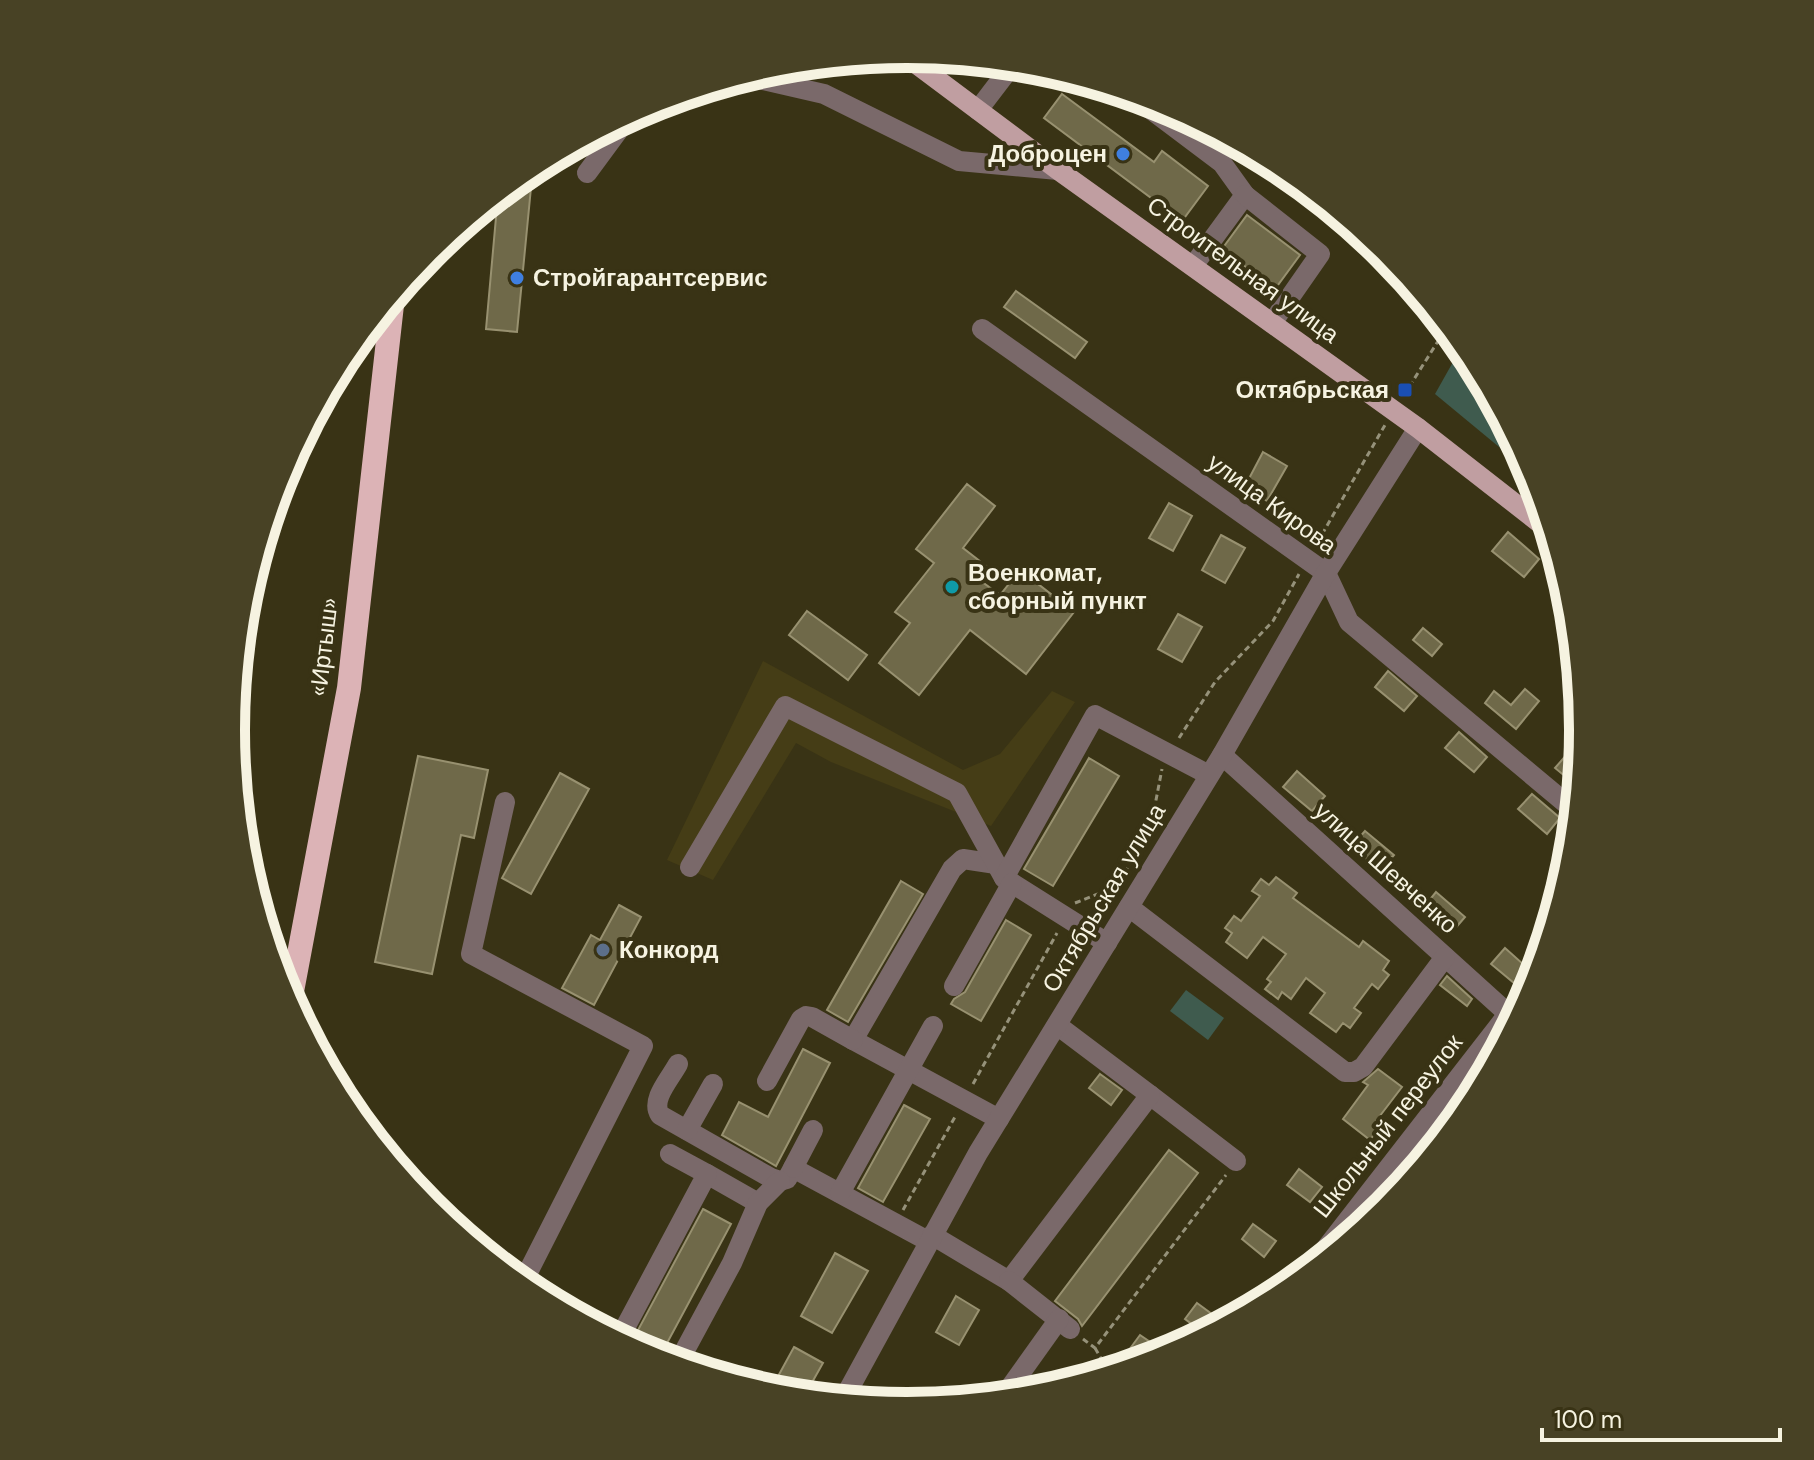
<svg xmlns="http://www.w3.org/2000/svg" width="1814" height="1460" font-family="'DM Sans',sans-serif">
  <style>
    .built { fill: #453d16 }
    .green { fill: #3f5b4e }
    .building { fill: #6f6949; stroke: #989170; stroke-width: 2 }
    .lines { fill: none; stroke-linecap: round; stroke-linejoin: round }
    .path { stroke: #96927a; stroke-width: 3; stroke-dasharray: 6 4; stroke-linecap: butt }
    .minor { stroke: #7a696a; stroke-width: 20 }
    .major { stroke: #c09ea1; stroke-width: 20 }
    .highway { stroke: #dcb3b6; stroke-width: 24 }
    .shop-dot { fill: #3f7fe0; stroke: #393315; stroke-width: 3 }
    .transit-dot { fill: #1a4fb4; stroke: #393315; stroke-width: 3 }
    .culture-dot { fill: #0f9aa8; stroke: #393315; stroke-width: 3 }
    .service-dot { fill: #5c6f8a; stroke: #393315; stroke-width: 3 }
    .labels { text-anchor: middle; stroke-width: 8; stroke-linejoin: round; paint-order: stroke }
    .poi-label { font-size: 24px; font-weight: bold; fill: #f6f3e1; stroke: #393315; text-anchor: start }
    .street-label { font-size: 24px; fill: #f6f3e1; stroke: #393315 }
    .rim { fill: none; stroke: #f6f3e1; stroke-width: 10 }
  </style>
  <rect width="100%" height="100%" fill="#393315"/>
  <!-- built -->
  <polygon class="built" points="763,661 963,770 1000,754 1052,691 1075,702 991,826 831,762 796,743 713,880 667,860"/>
  <!-- green -->
  <g class="green">
    <polygon points="1462,346 1469,355 1533,475 1435,394"/>
    <polygon points="1186,990 1224,1018 1208,1040 1170,1011"/>
  </g>
  <!-- building -->
  <g class="building">
    <polygon points="1062,94 1154,162 1162,151 1208,186 1182,221 1044,118"/>
    <polygon points="533,167 517,332 486,329 498,195"/>
    <polygon points="1247,215 1300,255 1275,289 1222,249"/>
    <polygon points="1016,291 1087,342 1075,358 1004,307"/>
    <polygon points="1263,452 1287,466 1267,501 1244,488"/>
    <polygon points="967,484 995,506 963,548 990,569 981,581 1000,595 1020,570 1074,612 1026,674 970,630 919,695 879,663 910,623 895,612 934,563 916,549"/>
    <polygon points="1169,503 1192,516 1173,551 1149,538"/>
    <polygon points="1508,532 1539,559 1524,577 1492,551"/>
    <polygon points="1221,535 1245,548 1225,583 1202,570"/>
    <polygon points="807,611 867,655 848,680 789,635"/>
    <polygon points="1178,614 1202,627 1182,662 1158,649"/>
    <polygon points="1423,628 1442,644 1432,656 1413,640"/>
    <polygon points="1388,671 1417,696 1404,711 1375,687"/>
    <polygon points="1525,689 1539,701 1516,729 1485,703 1494,691 1511,705"/>
    <polygon points="1459,732 1487,757 1474,772 1445,748"/>
    <polygon points="1569,752 1580,761 1577,786 1555,768"/>
    <polygon points="418,756 488,770 474,838 461,835 432,974 375,962"/>
    <polygon points="1089,758 1119,776 1053,886 1024,869"/>
    <polygon points="1297,771 1325,796 1312,811 1283,787"/>
    <polygon points="560,773 589,789 531,894 502,878"/>
    <polygon points="1532,794 1560,818 1547,834 1518,809"/>
    <polygon points="1365,831 1394,855 1380,871 1352,846"/>
    <polygon points="1276,877 1297,893 1293,898 1359,947 1363,941 1389,961 1383,970 1389,975 1378,989 1372,984 1354,1008 1361,1013 1350,1028 1343,1023 1336,1032 1310,1013 1325,993 1306,978 1291,999 1282,992 1278,999 1265,989 1271,982 1267,979 1286,954 1263,937 1247,958 1226,942 1232,933 1225,928 1234,916 1241,921 1260,896 1252,891 1261,879 1269,885"/>
    <polygon points="901,881 923,894 848,1022 827,1010"/>
    <polygon points="1436,892 1465,917 1452,932 1423,908"/>
    <polygon points="619,905 641,917 594,1005 562,988 591,935 600,940"/>
    <polygon points="1006,920 1031,935 981,1021 951,1004 954,999 965,992"/>
    <polygon points="1505,948 1533,973 1520,988 1491,964"/>
    <polygon points="1447,976 1472,999 1467,1006 1440,985"/>
    <polygon points="803,1049 830,1063 776,1166 722,1135 739,1102 768,1117"/>
    <polygon points="1378,1069 1402,1087 1376,1121 1381,1125 1370,1140 1343,1119 1368,1085 1363,1082"/>
    <polygon points="1100,1074 1122,1090 1111,1105 1089,1088"/>
    <polygon points="904,1105 930,1119 883,1202 858,1188"/>
    <polygon points="1169,1150 1198,1173 1082,1326 1078,1319 1055,1301"/>
    <polygon points="1299,1169 1322,1187 1310,1202 1287,1185"/>
    <polygon points="703,1209 731,1224 659,1358 648,1354 630,1345"/>
    <polygon points="1253,1224 1276,1241 1264,1257 1242,1239"/>
    <polygon points="835,1253 868,1271 832,1333 801,1316"/>
    <polygon points="544,1284 565,1295 559,1307 538,1295"/>
    <polygon points="956,1296 979,1310 959,1345 936,1332"/>
    <polygon points="1197,1303 1220,1320 1213,1329 1205,1334 1185,1319"/>
    <polygon points="1140,1335 1156,1346 1143,1361 1129,1350"/>
    <polygon points="794,1347 823,1363 810,1386 807,1384 800,1395 770,1391"/>
  </g>
  <g class="lines">
    <!-- path -->
    <g class="path">
      <polyline points="1404,395 1447,327"/>
      <polyline points="1317,543 1385,425"/>
      <polyline points="1179,738 1215,682 1273,621 1299,574"/>
      <polyline points="1075,903 1115,887 1121,880 1151,826 1162,769"/>
      <polyline points="973,1084 1057,933"/>
      <polyline points="903,1210 956,1115"/>
      <polyline points="1083,1339 1095,1348 1226,1175"/>
      <polyline points="1095,1348 1109,1372"/>
    </g>
    <!-- minor -->
    <g class="minor">
      <polyline points="746,76 824,94 959,161 1058,170"/>
      <polyline points="1133,96 1222,163 1245,195 1193,266"/>
      <polyline points="978,110 1013,64"/>
      <polyline points="587,173 629,116"/>
      <polyline points="1245,195 1320,254 1272,323"/>
      <polyline points="982,329 1326,573 1349,622 1575,811"/>
      <polyline points="1222,755 1515,1020"/>
      <polyline points="505,802 471,954 643,1046 522,1284"/>
      <polyline points="996,864 963,859 952,869 853,1040 999,1119"/>
      <polyline points="690,867 785,706 957,793 1004,878 1107,943"/>
      <polyline points="1004,878 1095,715 1209,775"/>
      <polyline points="1129,907 1345,1072 1354,1072 1363,1067 1445,957"/>
      <polyline points="954,986 1012,883"/>
      <path d="M678,1064C670,1079 650,1100 660,1115L771,1178L780,1181L787,1179L793,1168L928,1241"/>
      <polyline points="767,1081 801,1019 806,1016 812,1017 853,1040"/>
      <polyline points="1150,1095 1236,1161"/>
      <polyline points="687,1130 713,1084"/>
      <polyline points="793,1168 813,1130"/>
      <polyline points="707,1174 758,1203"/>
      <polyline points="840,1193 933,1026"/>
      <polyline points="932,1235 1009,1281 1150,1095 1057,1025"/>
      <polyline points="1310,1269 1508,1014"/>
      <polyline points="1009,1281 1070,1329"/>
      <polyline points="619,1339 707,1174 670,1154"/>
      <polyline points="678,1363 732,1263 758,1203 780,1181"/>
      <polyline points="1004,1396 1059,1319"/>
      <polyline points="843,1400 978,1153 1222,755 1326,573 1418,428"/>
    </g>
    <!-- major -->
    <polyline class="major" points="903,54 1058,170 1418,428 1550,531"/>
    <!-- highway -->
    <polyline class="highway" points="290,1002 349,688 393,296"/>
  </g>
  <!-- markers -->
  <g class="shop-dot">
    <circle cx="1123" cy="154" r="8"/>
    <circle cx="517" cy="278" r="8"/>
  </g>
  <rect class="transit-dot" x="1397" y="382" width="16" height="16" rx="4"/>
  <circle class="culture-dot" cx="952" cy="587" r="8"/>
  <circle class="service-dot" cx="603" cy="950" r="8"/>
  <g class="labels">
    <!-- poi labels -->
    <g class="poi-label">
      <text x="1107" y="162" text-anchor="end">Доброцен</text>
      <text x="533" y="286">Стройгарантсервис</text>
      <text x="1389" y="398" text-anchor="end">Октябрьская</text>
      <text x="968" y="581">Военкомат,<tspan x="968" dy="28">сборный пункт</tspan></text>
      <text x="619" y="958">Конкорд</text>
    </g>
    <!-- street labels -->
    <g class="street-label">
      <text transform="translate(1243 270) rotate(36)" y="8">Строительная улица</text>
      <text transform="translate(1272 504) rotate(36)" y="8">улица Кирова</text>
      <text transform="translate(324 647) rotate(-83)" y="8">«Иртыш»</text>
      <text transform="translate(1386 868) rotate(42)" y="8">улица Шевченко</text>
      <text transform="translate(1104 898) rotate(-59)" y="8">Октябрьская улица</text>
      <text transform="translate(1388 1126) rotate(-52)" y="8">Школьный переулок</text>
    </g>
  </g>
  <!-- crop -->
  <path d="M0 0H1814V1460H0ZM245 730a662 662 0 1 1 1324 0a662 662 0 1 1-1324 0Z" fill="#484225" fill-rule="evenodd"/>
  <path class="rim" d="M245 730a662 662 0 1 1 1324 0a662 662 0 1 1-1324 0Z"/>
  <!-- scale -->
  <path d="M1542 1428v12h238v-12" fill="none" stroke="#f6f3e1" stroke-width="4"/>
  <text x="1554" y="1428" font-size="24" fill="#f6f3e1" stroke="#393315" stroke-width="6" paint-order="stroke">100 m</text>
</svg>
